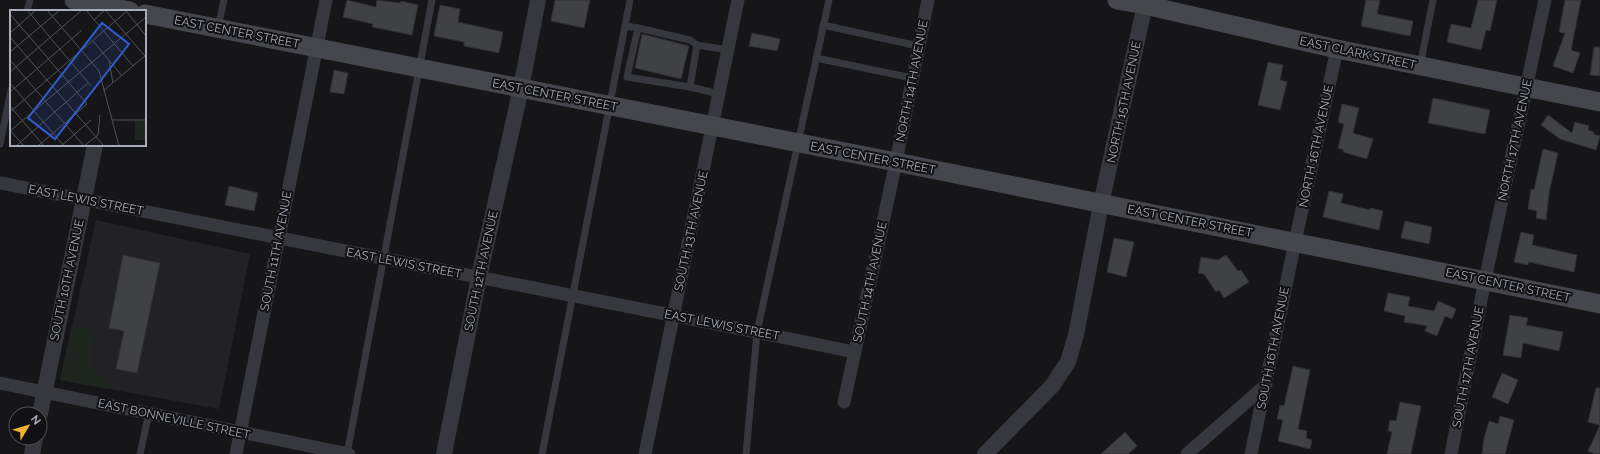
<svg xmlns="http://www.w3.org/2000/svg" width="1600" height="454" font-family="Raleway,sans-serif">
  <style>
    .built { fill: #222225 }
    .green { fill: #1e261f }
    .building { fill: #404145; stroke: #303034 }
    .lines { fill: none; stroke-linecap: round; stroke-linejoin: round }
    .service { stroke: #37383d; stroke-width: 7 }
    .minor { stroke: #37383d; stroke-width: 13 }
    .tertiary { stroke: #37383d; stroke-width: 16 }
    .secondary { stroke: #45474d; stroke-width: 19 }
    .labels { text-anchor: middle; stroke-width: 4; stroke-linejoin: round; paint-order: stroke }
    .street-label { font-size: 12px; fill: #a8adb8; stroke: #111113 }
    .inset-road { fill: none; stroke: #505258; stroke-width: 1 }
    .view { fill: #325cd3; fill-opacity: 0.15; stroke: #325cd3; stroke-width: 2 }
    .inset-edge { fill: none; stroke: #a8adb8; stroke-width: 2 }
  </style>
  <rect width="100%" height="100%" fill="#161618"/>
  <!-- built -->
  <polygon class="built" points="96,220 250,254 219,409 60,380"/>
  <!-- green -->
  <polygon class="green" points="72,325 93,330 92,373 109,378 107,389 60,380"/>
  <!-- building -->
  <g class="building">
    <polygon points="347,0 376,7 377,0 400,3 401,1 418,5 412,35 372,27 373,24 343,17"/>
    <polygon points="555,0 590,0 584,28 551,21"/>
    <polygon points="1366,0 1380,0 1377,14 1413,21 1410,36 1361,26"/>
    <polygon points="1478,0 1497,0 1490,31 1486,30 1481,50 1447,42 1451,24 1471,28"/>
    <polygon points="1565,0 1581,0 1571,50 1580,53 1573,73 1553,66 1565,33 1559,32"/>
    <polygon points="440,5 460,9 458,22 503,32 499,53 464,46 464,42 434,36"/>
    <polygon points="752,33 780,39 777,51 749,46"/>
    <polygon points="642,34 689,46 681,79 635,68"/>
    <polygon points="1594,47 1600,47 1600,76 1590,75"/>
    <polygon points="1268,62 1283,65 1280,80 1287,82 1280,110 1258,105"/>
    <polygon points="334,70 348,73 344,94 330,92"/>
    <polygon points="1433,98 1490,110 1485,134 1428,123"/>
    <polygon points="1342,104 1359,108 1353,133 1373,139 1367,159 1343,152 1344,150 1338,148 1344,124 1338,122"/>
    <polygon points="1548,115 1572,133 1575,122 1589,126 1588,130 1594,132 1593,134 1600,136 1596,150 1560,139 1541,125"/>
    <polygon points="1543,149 1558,153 1549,193 1546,220 1536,218 1537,211 1528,209 1531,189 1534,190"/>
    <polygon points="229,186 258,193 254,211 225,205"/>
    <polygon points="1329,191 1343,194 1341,203 1370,210 1370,208 1383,211 1379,230 1323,217"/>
    <polygon points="1405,221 1432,227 1429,244 1401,238"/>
    <polygon points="1521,232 1534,235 1532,245 1577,255 1574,272 1529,262 1528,265 1514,262"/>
    <polygon points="1114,238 1134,242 1126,277 1107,272"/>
    <polygon points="123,255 160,263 137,373 116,369 124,331 109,328"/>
    <polygon points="1226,255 1238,271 1241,270 1249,282 1224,298 1219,290 1216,292 1204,274 1198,273 1201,257 1218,260"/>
    <polygon points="1388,293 1410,297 1408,306 1434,311 1438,301 1456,309 1452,319 1445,316 1437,336 1425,331 1427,326 1404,322 1405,316 1384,311"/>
    <polygon points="1510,315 1528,318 1526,325 1563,332 1559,351 1523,343 1521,358 1503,355"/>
    <polygon points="1293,366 1310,370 1298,429 1307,431 1306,438 1312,440 1310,449 1278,441 1283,420 1277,419 1280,405 1284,406"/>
    <polygon points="1502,373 1518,380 1508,404 1492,397"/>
    <polygon points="1596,388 1600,388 1600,454 1595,454 1588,451 1600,425 1588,422"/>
    <polygon points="1400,402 1421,406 1411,454 1387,454 1392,432 1388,431 1390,420 1396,421"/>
    <polygon points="1500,416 1514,420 1505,454 1482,454 1484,438 1489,421 1498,424"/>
    <polygon points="1125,432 1137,446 1128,454 1101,454"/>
  </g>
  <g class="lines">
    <!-- service -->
    <g class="service">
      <polyline points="27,11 30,0"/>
      <polyline points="823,25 918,46"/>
      <polyline points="625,26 638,28 627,77 690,87 697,45 728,50"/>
      <polyline points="218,27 224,0"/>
      <polyline points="638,28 690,40 697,45"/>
      <polyline points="816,58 912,78"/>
      <polyline points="1420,66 1433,0"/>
      <polyline points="690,87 719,94"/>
      <polyline points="0,144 11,90"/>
      <polyline points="140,454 149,413"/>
      <polyline points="347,454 432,0"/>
      <polyline points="542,454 630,0"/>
      <polyline points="746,454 757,332 829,0"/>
    </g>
    <!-- minor -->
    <g class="minor">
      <polyline points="0,183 757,332 854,352"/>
      <polyline points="0,383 349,454"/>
      <polyline points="844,402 896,162 928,0"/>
      <polyline points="236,454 326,0"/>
      <polyline points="645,454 738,0"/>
      <polyline points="1187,454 1266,385"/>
      <polyline points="1251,454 1295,242 1337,49"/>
      <polyline points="1451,454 1485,280 1545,0"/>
    </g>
    <!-- tertiary -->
    <g class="tertiary">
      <polyline points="40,414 95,145"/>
      <polyline points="32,454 35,438"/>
      <polyline points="444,454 479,277 521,88 538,0"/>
      <polyline points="985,454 1052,386 1068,362 1076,335 1101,204 1146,0"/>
    </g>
    <!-- secondary -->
    <g class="secondary">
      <polyline points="74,0 130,11"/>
      <polyline points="1117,0 1145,5 1337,49 1600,102"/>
      <polyline points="145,14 896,162 1600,304"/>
    </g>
  </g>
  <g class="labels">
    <!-- street labels -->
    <g class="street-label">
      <text transform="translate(237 32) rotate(11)" y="4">EAST CENTER STREET</text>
      <text transform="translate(1358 53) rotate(12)" y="4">EAST CLARK STREET</text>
      <text transform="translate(912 81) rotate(-79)" y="4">NORTH 14TH AVENUE</text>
      <text transform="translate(555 95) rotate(11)" y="4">EAST CENTER STREET</text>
      <text transform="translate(1124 102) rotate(-78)" y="4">NORTH 15TH AVENUE</text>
      <text transform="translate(1515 140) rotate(-78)" y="4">NORTH 17TH AVENUE</text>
      <text transform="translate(1316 146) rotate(-78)" y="4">NORTH 16TH AVENUE</text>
      <text transform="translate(873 158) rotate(11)" y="4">EAST CENTER STREET</text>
      <text transform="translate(86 200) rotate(11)" y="4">EAST LEWIS STREET</text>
      <text transform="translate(1190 221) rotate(11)" y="4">EAST CENTER STREET</text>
      <text transform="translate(691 231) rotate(-78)" y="4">SOUTH 13TH AVENUE</text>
      <text transform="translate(276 251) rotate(-79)" y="4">SOUTH 11TH AVENUE</text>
      <text transform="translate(404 263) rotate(11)" y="4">EAST LEWIS STREET</text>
      <text transform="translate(481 271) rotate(-78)" y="4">SOUTH 12TH AVENUE</text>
      <text transform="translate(67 280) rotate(-78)" y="4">SOUTH 10TH AVENUE</text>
      <text transform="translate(870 282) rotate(-78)" y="4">SOUTH 14TH AVENUE</text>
      <text transform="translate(1508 285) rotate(12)" y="4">EAST CENTER STREET</text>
      <text transform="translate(722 325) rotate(11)" y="4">EAST LEWIS STREET</text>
      <text transform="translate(1273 348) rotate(-79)" y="4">SOUTH 16TH AVENUE</text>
      <text transform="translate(1468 367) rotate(-79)" y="4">SOUTH 17TH AVENUE</text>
      <text transform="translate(174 419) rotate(12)" y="4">EAST BONNEVILLE STREET</text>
    </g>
  </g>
  <!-- overview -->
  <g transform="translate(10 10)">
    <rect width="136" height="136" fill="#161618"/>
    <path d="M125,111H135V130H125Z" fill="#1e261f"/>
    <path class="inset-road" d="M17,0L81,76M37,0L89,61L109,136M76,0L123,56M95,0L135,46M117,2L136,26M0,4L77,94L28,136M84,10L95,0M0,23L26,0M0,27L93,135M83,31L112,66M0,42L50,0M0,50L74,136M99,51L103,73M0,62L72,0M0,73L54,136M93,81L136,45M0,82L72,20M0,96L34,136M0,102L118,0M102,110H136M0,120L14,136M0,121L136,7M6,136L78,73M51,136L81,110M74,136L88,125L90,105"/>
    <path class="view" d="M92,13L119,34L45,129L18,108Z"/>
    <rect width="136" height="136" class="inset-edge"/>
  </g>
  <!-- north arrow -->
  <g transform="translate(28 426) rotate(52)"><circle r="19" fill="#111113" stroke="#4d4f55"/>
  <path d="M0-3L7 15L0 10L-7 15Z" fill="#f2b134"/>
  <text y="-6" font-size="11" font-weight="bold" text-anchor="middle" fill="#a8adb8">N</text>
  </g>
</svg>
